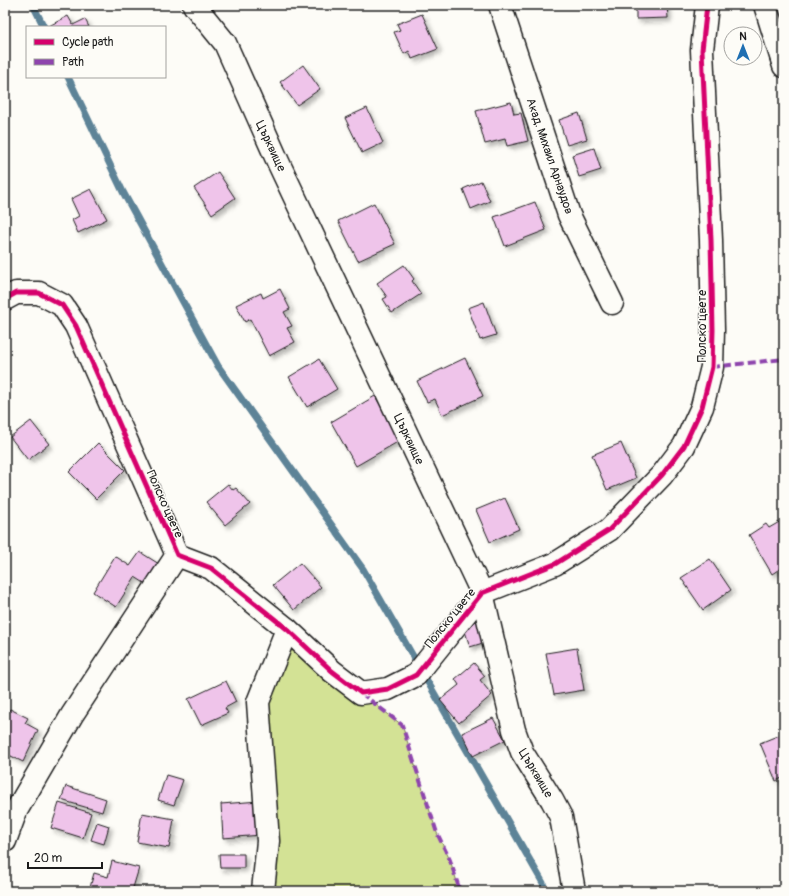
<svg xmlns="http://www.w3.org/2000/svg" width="789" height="896" font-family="Pangolin,sans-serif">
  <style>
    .green { fill: #d3e295; stroke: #787f58 }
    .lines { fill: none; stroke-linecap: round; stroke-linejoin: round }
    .stream { stroke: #5d8397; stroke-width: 7 }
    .building { fill: #efc4ea; stroke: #1c1c1c; filter: url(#shadow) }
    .minor-casing { stroke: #1c1c1c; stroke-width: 25 }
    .minor { stroke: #fdfcf7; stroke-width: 22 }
    .quiet { stroke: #8e44ad; stroke-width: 4; stroke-dasharray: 8 4; stroke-linecap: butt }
    .cycleway-casing { stroke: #fdfcf7; stroke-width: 8 }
    .cycleway { stroke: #d6006c; stroke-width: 5 }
    .labels { text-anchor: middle; stroke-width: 3; stroke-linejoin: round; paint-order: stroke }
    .street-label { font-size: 12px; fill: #1c1c1c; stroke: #fdfcf7 }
  </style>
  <defs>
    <filter id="shadow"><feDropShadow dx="3.5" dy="3.5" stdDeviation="2" flood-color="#0004"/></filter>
  </defs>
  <rect width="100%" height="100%" fill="#fdfcf7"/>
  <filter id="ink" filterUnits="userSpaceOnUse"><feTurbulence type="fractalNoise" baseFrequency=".025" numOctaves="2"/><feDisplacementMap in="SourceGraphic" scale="8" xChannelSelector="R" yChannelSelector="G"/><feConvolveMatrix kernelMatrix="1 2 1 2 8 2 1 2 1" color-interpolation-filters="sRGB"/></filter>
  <g filter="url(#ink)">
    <!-- green -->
    <polygon class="green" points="287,629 361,693 402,725 437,833 450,860 460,891 263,891 258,702"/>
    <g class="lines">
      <!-- stream -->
      <g class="stream">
        <polyline points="33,5 44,27"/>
        <polyline points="68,77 123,192 218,366 363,569 543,883 545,891"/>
      </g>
    </g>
    <!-- building -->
    <g class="building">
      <polygon points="636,5 667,5 668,18 636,19"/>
      <polygon points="422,14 438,49 412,59 409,51 404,54 394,32 400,30 397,24"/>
      <polygon points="68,16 73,25 85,19 89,27 50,27 49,26"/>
      <polygon points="303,65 320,89 297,105 280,82"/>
      <polygon points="511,102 514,114 521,113 528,141 507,146 505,139 485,144 476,111"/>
      <polygon points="367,108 383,143 362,153 345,118"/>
      <polygon points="579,113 587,139 567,145 559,120"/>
      <polygon points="594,148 601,170 579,177 572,155"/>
      <polygon points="218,172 235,198 212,214 194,188"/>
      <polygon points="481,181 490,201 471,209 463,189"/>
      <polygon points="91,189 107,219 78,233 72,220 79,216 71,199"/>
      <polygon points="535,202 546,230 505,246 494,217"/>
      <polygon points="374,203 395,244 358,261 338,221"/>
      <polygon points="404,265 414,279 412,281 421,294 392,313 383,299 387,297 377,283"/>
      <polygon points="280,289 290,309 284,312 292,326 287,328 295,342 269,356 250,319 245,322 236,305 261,293 263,298"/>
      <polygon points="484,302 496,335 480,340 468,308"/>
      <polygon points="465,358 483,396 442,415 435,399 427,402 417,381"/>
      <polygon points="319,359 337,389 307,407 289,377"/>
      <polygon points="375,396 401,440 356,466 331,422"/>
      <polygon points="31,421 49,444 28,460 10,437"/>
      <polygon points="98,443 125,470 96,499 69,472"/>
      <polygon points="621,443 636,478 607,490 592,455"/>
      <polygon points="228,484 233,490 236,488 250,504 225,525 206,502"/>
      <polygon points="505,498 519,529 490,542 476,510"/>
      <polygon points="781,521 784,527 784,566 772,574 749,535 766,524 769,528"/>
      <polygon points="140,552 159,564 146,584 135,577 116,607 93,592 115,556 130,566"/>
      <polygon points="710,559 731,590 703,610 681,578"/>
      <polygon points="300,563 321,587 294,610 273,585"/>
      <polygon points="479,620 486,642 470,647 463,625"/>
      <polygon points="577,648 584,690 554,695 546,653"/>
      <polygon points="474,663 485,676 480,680 492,695 459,723 440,700 459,685 455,679"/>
      <polygon points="226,681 236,702 225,708 228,713 201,725 188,699"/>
      <polygon points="10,709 28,718 25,723 38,730 23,762 5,753 5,718"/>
      <polygon points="493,718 505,740 473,756 462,733"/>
      <polygon points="782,734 784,738 784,777 776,781 760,743"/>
      <polygon points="166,775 183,780 174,805 158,800"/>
      <polygon points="66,786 106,799 102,812 61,800"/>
      <polygon points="259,801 262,835 223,838 221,804"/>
      <polygon points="59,803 91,813 83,838 51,828"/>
      <polygon points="142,813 174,819 169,848 137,842"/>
      <polygon points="97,822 109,826 104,844 91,840"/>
      <polygon points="219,854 244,854 244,868 220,868"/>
      <polygon points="112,861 139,868 132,891 89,891 94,873 108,877"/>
    </g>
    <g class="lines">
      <!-- minor casing -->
      <g class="minor-casing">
        <g id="minor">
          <polyline points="194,5 225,43 279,164 482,593 514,730 522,752 552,800 561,817 574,891"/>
          <polyline points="500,5 569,215 612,303"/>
          <polyline points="765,5 784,66"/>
          <polyline points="5,299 16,293 39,293 62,305 76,326 177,555 211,568 287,629 332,671 361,693 388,689 416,675 482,593 555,564 609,530 662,475 684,446 702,407 712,367 713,330 711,240 702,50 707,5"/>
          <polyline points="5,841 16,811 72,715 177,555"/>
          <polyline points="263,891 268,841 258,702 287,629"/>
        </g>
      </g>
      <!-- minor -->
      <use href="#minor" class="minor"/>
      <!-- quiet -->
      <g class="quiet">
        <polyline points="712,367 784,359"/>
        <polyline points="361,693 402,725 437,833 450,860 460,891"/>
      </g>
      <!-- cycleway casing -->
      <g class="cycleway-casing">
        <polyline id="cycleway" points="5,299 16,293 39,293 62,305 76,326 177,555 211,568 287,629 332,671 361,693 388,689 416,675 482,593 555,564 609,530 662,475 684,446 702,407 712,367 713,330 711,240 702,50 707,5"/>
      </g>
      <!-- cycleway -->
      <use href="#cycleway" class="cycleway"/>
    </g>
  </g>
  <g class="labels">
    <!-- street labels -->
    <g class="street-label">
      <text transform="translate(271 146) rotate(65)" y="4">Църквище</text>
      <text transform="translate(550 156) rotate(71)" y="4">Акад. Михаил Арнаудов</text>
      <text transform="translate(702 326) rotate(-90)" y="4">Полско цвете</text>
      <text transform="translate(409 439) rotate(65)" y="4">Църквище</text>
      <text transform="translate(165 504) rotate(66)" y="4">Полско цвете</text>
      <text transform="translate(450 618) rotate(-51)" y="4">Полско цвете</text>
      <text transform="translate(536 773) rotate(59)" y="4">Църквище</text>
    </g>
  </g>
  <!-- margin -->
  <rect width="789" height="896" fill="none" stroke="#fdfcf7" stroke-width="20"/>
  <rect x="10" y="10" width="769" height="876" fill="none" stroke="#1c1c1c" stroke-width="1.5" filter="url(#ink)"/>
  <!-- legend -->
  <rect x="26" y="26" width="140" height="52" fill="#fdfcf7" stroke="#a3a29f"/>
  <rect x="34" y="39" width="20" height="6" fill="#d6006c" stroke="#a3a29f"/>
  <text x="62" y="46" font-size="12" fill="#1c1c1c">Cycle path</text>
  <rect x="34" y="59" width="20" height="6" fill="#8e44ad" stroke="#a3a29f"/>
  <text x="62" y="66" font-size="12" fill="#1c1c1c">Path</text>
  <!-- north arrow -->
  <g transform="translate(743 46)"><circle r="19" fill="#fdfcf7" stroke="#a3a29f"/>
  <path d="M0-3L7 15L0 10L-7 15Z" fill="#1f6fb2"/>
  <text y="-6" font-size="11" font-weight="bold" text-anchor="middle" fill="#1c1c1c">N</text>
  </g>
  <!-- scale -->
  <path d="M28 862v6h74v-6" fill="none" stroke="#1c1c1c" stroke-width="2"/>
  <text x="34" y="862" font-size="12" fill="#1c1c1c" stroke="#fdfcf7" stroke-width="3" paint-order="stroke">20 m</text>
</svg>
